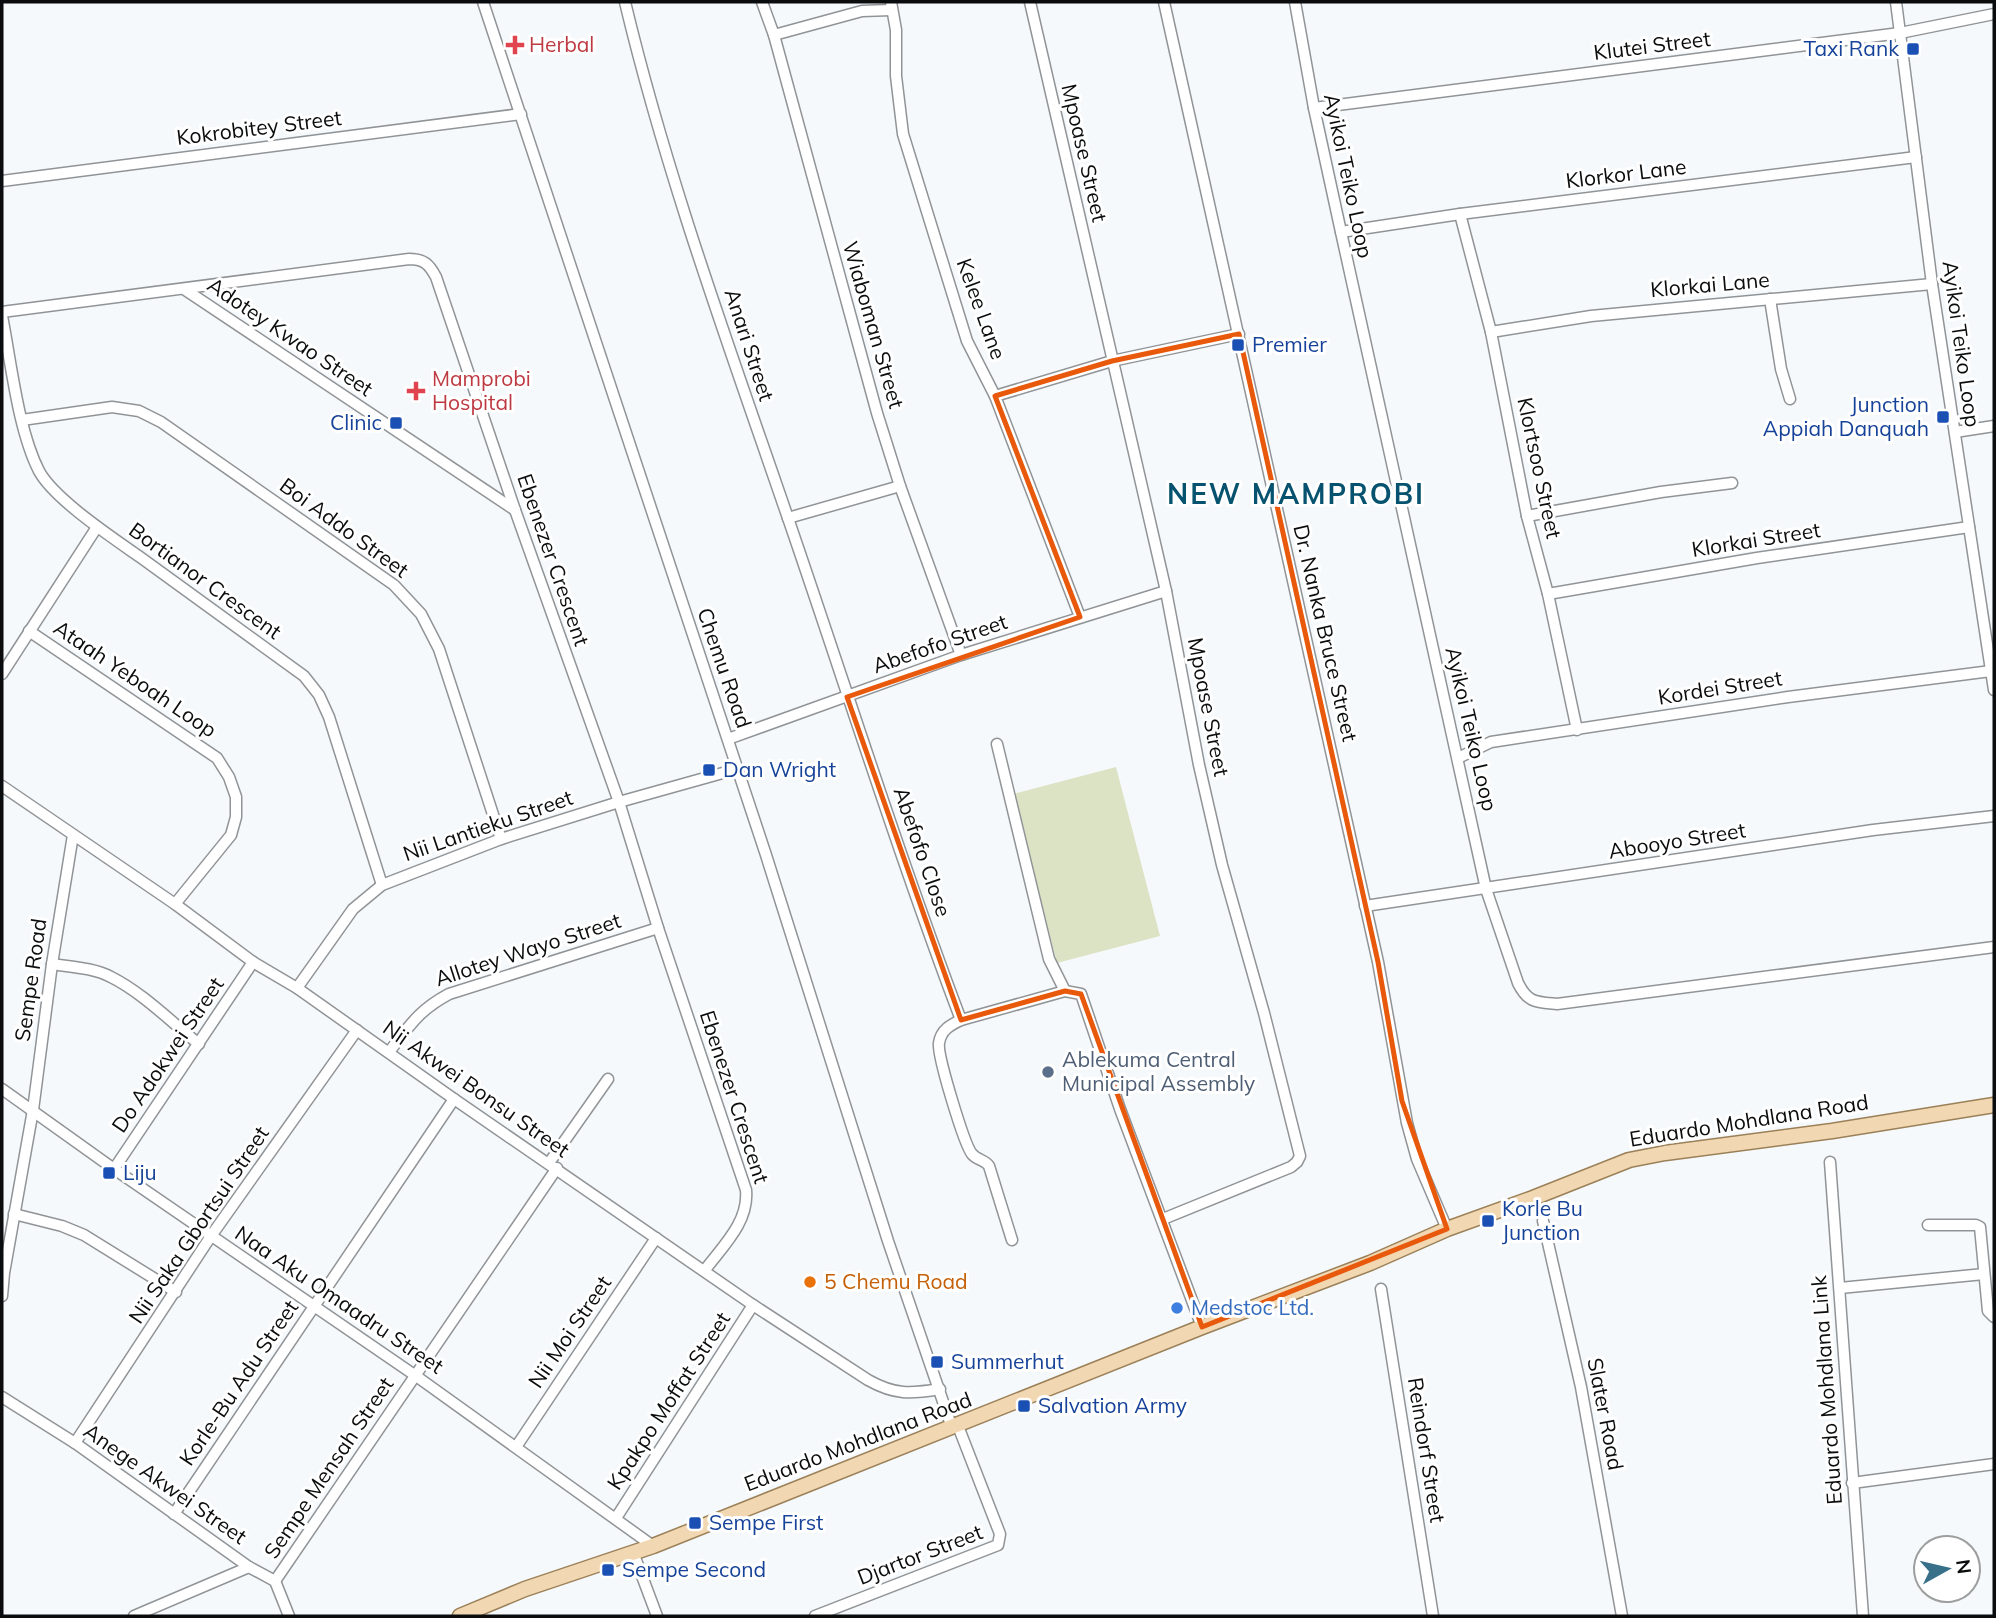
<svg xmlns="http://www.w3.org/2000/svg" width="1996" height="1618" font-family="Mulish,sans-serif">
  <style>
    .pitch { fill: #dce3c4 }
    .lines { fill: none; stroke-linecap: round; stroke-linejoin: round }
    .minor-casing { stroke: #919497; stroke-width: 13 }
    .major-casing { stroke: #9b8058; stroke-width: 17 }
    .minor { stroke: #fff; stroke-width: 10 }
    .major { stroke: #f1d8b3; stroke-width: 14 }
    .marked { fill: none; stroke: #e8590c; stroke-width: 5; stroke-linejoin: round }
    .health-dot { fill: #e0444e; stroke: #fff; stroke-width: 2.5 }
    .transit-dot { fill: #1a4fb4; stroke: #fff; stroke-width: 2.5 }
    .service-dot { fill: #5c6f8a; stroke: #fff; stroke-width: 2.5 }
    .food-dot { fill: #e8710a; stroke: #fff; stroke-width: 2.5 }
    .shop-dot { fill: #3f7fe0; stroke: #fff; stroke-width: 2.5 }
    .labels { text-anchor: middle; stroke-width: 6; stroke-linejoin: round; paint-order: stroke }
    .health-label { font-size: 21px; fill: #be3a42; stroke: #fff; text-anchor: start }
    .street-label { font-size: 21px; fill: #0b0c0d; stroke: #fff }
    .transit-label { font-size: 21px; fill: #164399; stroke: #fff; text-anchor: start }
    .service-label { font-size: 21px; fill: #4e5e75; stroke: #fff; text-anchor: start }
    .food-label { font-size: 21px; fill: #c56008; stroke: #fff; text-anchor: start }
    .shop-label { font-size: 21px; fill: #366cbe; stroke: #fff; text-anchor: start }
    .district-label { font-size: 28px; font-weight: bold; letter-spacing: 2px; fill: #07536f; stroke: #fff }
  </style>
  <rect width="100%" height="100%" fill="#f5f9fc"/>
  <!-- pitch -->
  <polygon class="pitch" points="1116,767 1160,936 1057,963 1013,794"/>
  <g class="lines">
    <!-- minor casing -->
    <g class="minor-casing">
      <g id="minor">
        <polyline points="483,2 766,855 888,1241 952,1428"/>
        <path d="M625,2C667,178 730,349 789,521C846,687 899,856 961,1020"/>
        <polyline points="762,2 774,35 877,413 900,486 961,655"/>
        <polyline points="891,2 896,30 896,76 903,134 967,341 995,396 1080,617"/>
        <polyline points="1030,2 1166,591 1199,765 1222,865 1264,1013 1300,1156 1297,1162 1291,1167 1163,1219"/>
        <polyline points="1164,2 1378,962 1407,1123 1417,1159 1447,1229"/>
        <path d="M1295,2L1314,108L1341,232L1486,889L1518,983C1528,1003 1536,1002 1557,1004L1994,947"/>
        <polyline points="1896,2 1932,284 1994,690"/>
        <polyline points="774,35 862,11 891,10"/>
        <polyline points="1314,108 1900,33 1994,14"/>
        <polyline points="2,181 521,114"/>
        <polyline points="1460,214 1491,332 1527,516 1548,594 1577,730"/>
        <polyline points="1341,232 1460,214 1916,157"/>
        <polyline points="184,289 515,510"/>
        <polyline points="1770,299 1781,369 1790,399"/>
        <path d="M2,312L409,259C424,259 429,264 436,277L515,510L619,802L658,928L746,1190C749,1222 723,1246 705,1270"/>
        <path d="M2,316C11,362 18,430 39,471C54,499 113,538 140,557C195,597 249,636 304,676L319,695L329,717L382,885"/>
        <polyline points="1491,332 1591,316 1932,284"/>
        <polyline points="995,396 1112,361 1239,334"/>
        <polyline points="22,420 112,407 139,411 161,422 394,585 421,614 439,649 501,839"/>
        <polyline points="1955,432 1994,426"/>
        <polyline points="1527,516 1661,492 1732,483"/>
        <polyline points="788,518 900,486"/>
        <polyline points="1548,594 1757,558 1969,527"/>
        <polyline points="29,631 217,758 229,777 236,797 236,817 231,835 175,904"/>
        <polyline points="2,674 97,527"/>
        <polyline points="728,739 961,655 1166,591"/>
        <polyline points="997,744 1049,959 1065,991"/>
        <polyline points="1458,758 1491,742 1788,697 1991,671"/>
        <path d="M2,786L175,904L253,962L297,988L454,1099L753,1305L868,1380C895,1395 910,1394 940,1389"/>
        <polyline points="1365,906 1873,830 1994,816"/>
        <path d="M52,964C72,967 94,968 111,977C143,993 171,1022 199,1044"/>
        <polyline points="297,988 353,909 382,885 501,839 619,802 737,769"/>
        <path d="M389,1052C410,1025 419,1010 449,994L658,928"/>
        <polyline points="2,1089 114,1169 416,1376 653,1546"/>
        <polyline points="1830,1162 1863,1616"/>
        <polyline points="549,1163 608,1079"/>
        <polyline points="114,1169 253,962"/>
        <polyline points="14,1214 62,1226 84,1235 176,1292"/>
        <polyline points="1543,1221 1581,1387 1622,1616"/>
        <polyline points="1928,1225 1976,1225 1980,1227 1988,1311 1994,1317"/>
        <path d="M1012,1240L989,1166C985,1160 977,1160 972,1154C964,1144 937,1055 939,1043C941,1030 950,1025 961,1020L1065,991L1081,994L1120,1109L1202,1327"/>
        <polyline points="1840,1288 1984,1274"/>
        <polyline points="1381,1289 1433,1616"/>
        <polyline points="2,1296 4,1273 33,1110 52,964 73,835"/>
        <polyline points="2,1397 75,1443 249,1567 275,1581 289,1616"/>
        <polyline points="75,1443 211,1236 357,1030"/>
        <polyline points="516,1447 656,1238"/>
        <polyline points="1852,1483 1994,1464"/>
        <polyline points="174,1514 454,1099"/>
        <polyline points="616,1518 753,1305"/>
        <polyline points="633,1552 657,1616"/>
        <polyline points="275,1581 557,1168"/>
        <polyline points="134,1616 249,1567"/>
        <polyline points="815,1616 998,1545 1000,1534 958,1426"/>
      </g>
    </g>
    <!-- major casing -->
    <g class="major-casing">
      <polyline id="major" points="460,1616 525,1589 653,1546 1202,1327 1370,1263 1447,1229 1533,1198 1629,1160 1665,1153 1832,1131 1994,1105"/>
    </g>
    <!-- minor -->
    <use href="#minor" class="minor"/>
    <!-- major -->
    <use href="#major" class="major"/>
  </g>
  <!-- marked area -->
  <path class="marked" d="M1239,334L1378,962L1402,1101L1447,1229L1202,1327L1081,994L1065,991L961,1020L847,697L1080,617L995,396L1112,361Z"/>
  <!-- markers -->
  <g class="health-dot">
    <path d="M511.5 34.5h7v7h7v7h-7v7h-7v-7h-7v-7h7z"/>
    <path d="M412.5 380.5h7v7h7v7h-7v7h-7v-7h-7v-7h7z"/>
  </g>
  <g class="transit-dot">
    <rect x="1906" y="42" width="14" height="14" rx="3.5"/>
    <rect x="1231" y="338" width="14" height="14" rx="3.5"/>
    <rect x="1936" y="410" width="14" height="14" rx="3.5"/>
    <rect x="389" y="416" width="14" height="14" rx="3.5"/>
    <rect x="702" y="763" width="14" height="14" rx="3.5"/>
    <rect x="102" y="1166" width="14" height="14" rx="3.5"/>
    <rect x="1481" y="1214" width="14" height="14" rx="3.5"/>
    <rect x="930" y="1355" width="14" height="14" rx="3.5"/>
    <rect x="1017" y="1399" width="14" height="14" rx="3.5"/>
    <rect x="688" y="1516" width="14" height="14" rx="3.5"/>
    <rect x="601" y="1563" width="14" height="14" rx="3.5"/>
  </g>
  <circle class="service-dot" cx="1048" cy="1072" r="7"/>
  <circle class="food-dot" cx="810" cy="1282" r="7"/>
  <circle class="shop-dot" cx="1177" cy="1308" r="7"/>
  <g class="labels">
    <!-- health labels -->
    <g class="health-label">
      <text x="529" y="52">Herbal</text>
      <text x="432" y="386">Mamprobi<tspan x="432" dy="24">Hospital</tspan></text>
    </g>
    <!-- street labels -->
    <g class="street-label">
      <text transform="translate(1652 46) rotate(-7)" y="7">Klutei Street</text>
      <text transform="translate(259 128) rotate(-7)" y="7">Kokrobitey Street</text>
      <text transform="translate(1084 153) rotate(77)" y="7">Mpoase Street</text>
      <text transform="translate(1626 174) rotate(-7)" y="7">Klorkor Lane</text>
      <text transform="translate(1348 176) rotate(78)" y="7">Ayikoi Teiko Loop</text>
      <text transform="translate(1710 285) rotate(-5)" y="7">Klorkai Lane</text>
      <text transform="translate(981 309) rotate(70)" y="7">Kelee Lane</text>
      <text transform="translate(873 325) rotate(74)" y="7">Wiaboman Street</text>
      <text transform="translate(290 337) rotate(34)" y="7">Adotey Kwao Street</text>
      <text transform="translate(1961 344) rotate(82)" y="7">Ayikoi Teiko Loop</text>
      <text transform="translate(749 345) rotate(72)" y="7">Anari Street</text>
      <text transform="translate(1539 468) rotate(78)" y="7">Klortsoo Street</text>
      <text transform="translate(344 528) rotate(36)" y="7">Boi Addo Street</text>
      <text transform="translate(1756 540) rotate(-9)" y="7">Klorkai Street</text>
      <text transform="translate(553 560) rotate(71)" y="7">Ebenezer Crescent</text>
      <text transform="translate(205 581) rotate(36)" y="7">Bortianor Crescent</text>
      <text transform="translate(1325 633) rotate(77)" y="7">Dr. Nanka Bruce Street</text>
      <text transform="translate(940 644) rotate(-19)" y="7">Abefofo Street</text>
      <text transform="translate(724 668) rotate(71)" y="7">Chemu Road</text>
      <text transform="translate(135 679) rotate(34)" y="7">Ataah Yeboah Loop</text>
      <text transform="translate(1720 688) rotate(-9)" y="7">Kordei Street</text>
      <text transform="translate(1208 707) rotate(79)" y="7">Mpoase Street</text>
      <text transform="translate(1471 729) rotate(77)" y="7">Ayikoi Teiko Loop</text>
      <text transform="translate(488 826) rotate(-19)" y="7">Nii Lantieku Street</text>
      <text transform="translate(1677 841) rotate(-9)" y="7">Abooyo Street</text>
      <text transform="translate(922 852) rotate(71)" y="7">Abefofo Close</text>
      <text transform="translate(528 950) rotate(-18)" y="7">Allotey Wayo Street</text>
      <text transform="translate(31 980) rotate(-82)" y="7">Sempe Road</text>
      <text transform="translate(168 1055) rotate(-56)" y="7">Do Adokwei Street</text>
      <text transform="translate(476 1089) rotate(35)" y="7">Nii Akwei Bonsu Street</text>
      <text transform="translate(734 1097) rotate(72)" y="7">Ebenezer Crescent</text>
      <text transform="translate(1749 1121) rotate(-9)" y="7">Eduardo Mohdlana Road</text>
      <text transform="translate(199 1225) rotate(-56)" y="7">Nii Saka Gbortsui Street</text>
      <text transform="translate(339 1300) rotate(34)" y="7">Naa Aku Omaadru Street</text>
      <text transform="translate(570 1332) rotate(-56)" y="7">Nii Moi Street</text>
      <text transform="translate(239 1383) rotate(-56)" y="7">Korle-Bu Adu Street</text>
      <text transform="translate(1827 1390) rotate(-94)" y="7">Eduardo Mohdlana Link</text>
      <text transform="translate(669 1401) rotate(-57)" y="7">Kpakpo Moffat Street</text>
      <text transform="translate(1605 1414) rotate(79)" y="7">Slater Road</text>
      <text transform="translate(858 1442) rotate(-21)" y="7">Eduardo Mohdlana Road</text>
      <text transform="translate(1426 1450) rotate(81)" y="7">Reindorf Street</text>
      <text transform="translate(329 1468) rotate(-56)" y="7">Sempe Mensah Street</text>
      <text transform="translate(165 1484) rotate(35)" y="7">Anege Akwei Street</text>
      <text transform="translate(920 1555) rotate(-21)" y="7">Djartor Street</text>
    </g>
    <!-- transit labels -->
    <g class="transit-label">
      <text x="1899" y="56" text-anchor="end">Taxi Rank</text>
      <text x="1252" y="352">Premier</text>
      <text x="1929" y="412" text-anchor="end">Junction<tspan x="1929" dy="24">Appiah Danquah</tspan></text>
      <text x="382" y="430" text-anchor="end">Clinic</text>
      <text x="723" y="777">Dan Wright</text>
      <text x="123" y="1180">Liju</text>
      <text x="1502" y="1216">Korle Bu<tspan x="1502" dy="24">Junction</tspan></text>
      <text x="951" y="1369">Summerhut</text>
      <text x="1038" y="1413">Salvation Army</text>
      <text x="709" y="1530">Sempe First</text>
      <text x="622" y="1577">Sempe Second</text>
    </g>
    <!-- service labels -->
    <g class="service-label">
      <text x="1062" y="1067">Ablekuma Central<tspan x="1062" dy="24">Municipal Assembly</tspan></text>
    </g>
    <!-- food labels -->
    <g class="food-label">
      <text x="824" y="1289">5 Chemu Road</text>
    </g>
    <!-- shop labels -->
    <g class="shop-label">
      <text x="1191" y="1315">Medstoc Ltd.</text>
    </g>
    <!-- district labels -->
    <g class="district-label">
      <text x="1296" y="504">NEW MAMPROBI</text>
    </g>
  </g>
  <!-- border -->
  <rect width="1996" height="1618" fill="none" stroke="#0b0c0d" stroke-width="7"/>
  <!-- north arrow -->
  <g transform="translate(1947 1569) rotate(82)"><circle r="33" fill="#ffffff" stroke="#9d9e9e" stroke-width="2"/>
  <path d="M0-5L12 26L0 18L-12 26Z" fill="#38708a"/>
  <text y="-10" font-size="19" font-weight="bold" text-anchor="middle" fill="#0b0c0d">N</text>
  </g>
</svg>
